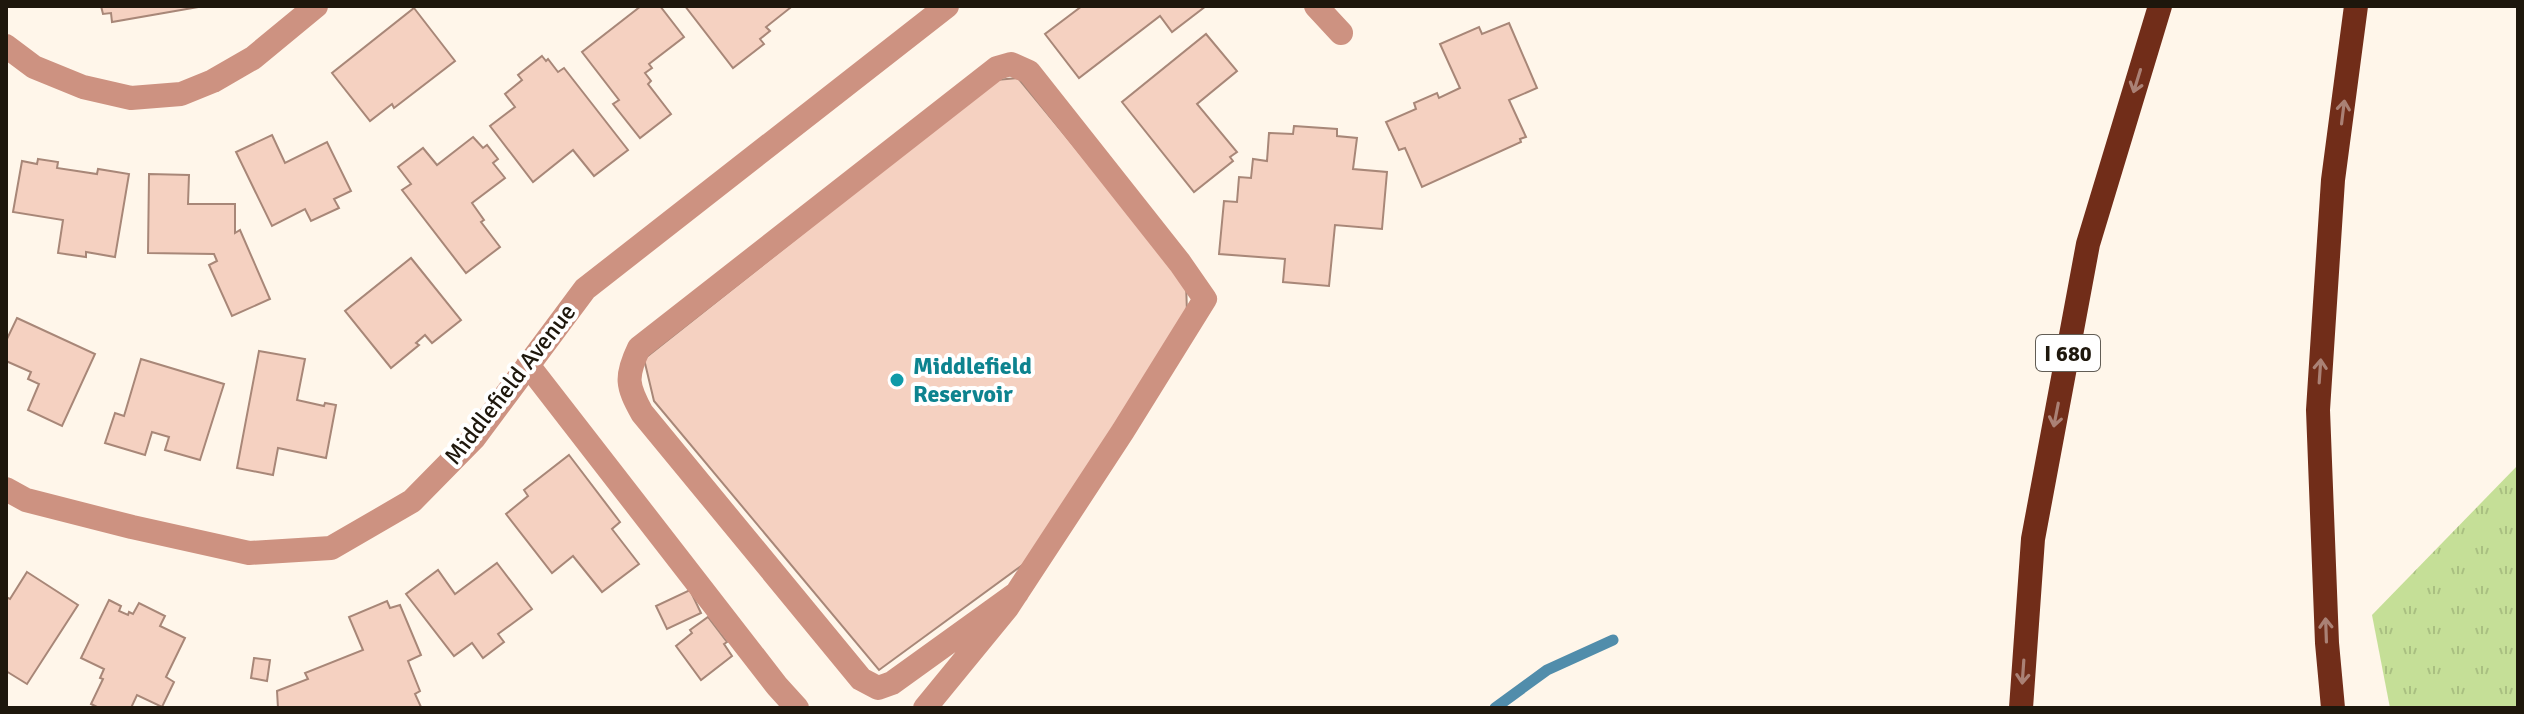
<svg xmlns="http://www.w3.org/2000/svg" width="2524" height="714" font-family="Signika,sans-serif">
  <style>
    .grass { fill: url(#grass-tufts) }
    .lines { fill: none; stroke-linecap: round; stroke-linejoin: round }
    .stream { stroke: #518dab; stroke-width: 11 }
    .building { fill: #f5d1c1; stroke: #a88778; stroke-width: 2 }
    .minor { stroke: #cd9281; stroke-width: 24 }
    .highway { stroke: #712d19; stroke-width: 24 }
    .oneway { stroke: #aa8175 }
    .culture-dot { fill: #0f9aa8; stroke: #fff; stroke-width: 3 }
    .labels { text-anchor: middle; stroke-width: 8; stroke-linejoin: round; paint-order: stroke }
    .shield { fill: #fff; stroke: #625d55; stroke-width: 2 }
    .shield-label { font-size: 22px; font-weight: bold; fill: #1e170c }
    .culture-label { font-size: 24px; font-weight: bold; fill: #0d838f; stroke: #fff; text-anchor: start }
    .street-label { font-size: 24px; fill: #1e170c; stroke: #fff }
  </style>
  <defs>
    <pattern id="grass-tufts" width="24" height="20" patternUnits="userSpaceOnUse" patternTransform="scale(2)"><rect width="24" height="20" fill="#c5df97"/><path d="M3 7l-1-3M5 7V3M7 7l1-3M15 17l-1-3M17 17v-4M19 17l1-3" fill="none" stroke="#a9bf81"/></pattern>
  </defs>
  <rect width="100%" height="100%" fill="#fff6ea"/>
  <!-- grass -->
  <polygon class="grass" points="2518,465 2518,708 2390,708 2372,615"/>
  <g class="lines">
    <!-- stream -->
    <polyline class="stream" points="1495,708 1547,670 1613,640"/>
  </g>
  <!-- building -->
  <g class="building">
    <polygon points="101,6 204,6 112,22 111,13 103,14"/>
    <polygon points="641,6 660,6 684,37 649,64 652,68 645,73 651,81 648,84 671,114 640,138 613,104 619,100 582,52"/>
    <polygon points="685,6 788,6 790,8 766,27 770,31 760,39 764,44 733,68"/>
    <polygon points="1082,6 1206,6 1172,32 1160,16 1079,78 1045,34"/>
    <polygon points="414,8 455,61 394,108 392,104 370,121 332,73"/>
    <polygon points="1509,23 1537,88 1509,100 1526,137 1520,139 1521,142 1422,187 1405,148 1399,150 1386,122 1416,109 1414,103 1437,93 1439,98 1460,88 1440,44 1479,27 1482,34"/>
    <polygon points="1206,34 1237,71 1197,104 1237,152 1230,157 1233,161 1194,192 1122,102"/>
    <polygon points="542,56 546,61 548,59 558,72 564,68 628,150 594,176 573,150 533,182 490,126 515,107 505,94 522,80 518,75"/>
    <polygon points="1018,78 1186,282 1187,313 1039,553 879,670 654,401 644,359 996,80"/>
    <polygon points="1294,126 1337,129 1337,136 1357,138 1353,169 1387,172 1382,229 1335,225 1329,286 1283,282 1285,259 1219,254 1224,201 1237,202 1239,177 1251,178 1253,159 1267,161 1269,133 1293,134"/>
    <polygon points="272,135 285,163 327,142 351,191 334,199 339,208 311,221 305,209 272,226 236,152"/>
    <polygon points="473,137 483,148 487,145 498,159 493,163 505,178 472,203 484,220 481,222 500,247 466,273 402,190 411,184 398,167 423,148 437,165"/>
    <polygon points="38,159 58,162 57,168 97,174 98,169 129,174 115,257 86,252 86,257 58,253 63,220 13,212 22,161 37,164"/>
    <polygon points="149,174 189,175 188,204 235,204 235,233 240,230 270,299 232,316 209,265 217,261 214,254 148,253"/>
    <polygon points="411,258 461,320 432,343 425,335 416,343 419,345 391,368 345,311"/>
    <polygon points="17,318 95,354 62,426 28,410 39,384 28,379 31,372 6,361 6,341"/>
    <polygon points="259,351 305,359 297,400 324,406 325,403 336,405 326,458 278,448 273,475 237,468"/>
    <polygon points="141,359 224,384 200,460 165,450 169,437 152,432 145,455 105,443 115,413 124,416"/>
    <polygon points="569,455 620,522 612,529 639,564 602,592 573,556 552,573 506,514 528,496 524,490"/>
    <polygon points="497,563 532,609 498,634 504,642 483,658 472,643 454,656 406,594 438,570 455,594"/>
    <polygon points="27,572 78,605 27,684 6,671 6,597 10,599"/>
    <polygon points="690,590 701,613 667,629 656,606"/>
    <polygon points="109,600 121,606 119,611 128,615 129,612 133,614 139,603 165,616 160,626 185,638 166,677 174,682 162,707 137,695 131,708 99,708 91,704 103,679 100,678 104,669 81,658"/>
    <polygon points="387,601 390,608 400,605 421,655 408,661 420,691 415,694 421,707 278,708 277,691 308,679 305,673 363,650 349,617"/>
    <polygon points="708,617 727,642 724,644 732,656 701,680 676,646 692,633 690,630"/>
    <polygon points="254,658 270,660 267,681 251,678"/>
  </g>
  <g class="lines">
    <!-- minor -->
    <g class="minor">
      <polyline points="1316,6 1341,33"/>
      <polyline points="6,46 34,67 83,87 131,98 181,94 213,81 253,58 316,6"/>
      <polyline points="528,365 777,686 797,708"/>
      <polyline points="6,489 26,500 132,527 249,553 331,548 412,501 474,438 585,289 947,6"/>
      <path d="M925,708L1007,608L1123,431L1205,299L1180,263L1029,72L1011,64L997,68L639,348C625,377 627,386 642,413L861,679L878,688L892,683L1017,593"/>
    </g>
    <!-- highway -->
    <g class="highway">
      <polyline points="2021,708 2033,539 2088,244 2160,6"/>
      <polyline points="2333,708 2327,643 2318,410 2333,180 2356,6"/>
    </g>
  </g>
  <!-- one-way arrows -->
  <defs><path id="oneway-shaft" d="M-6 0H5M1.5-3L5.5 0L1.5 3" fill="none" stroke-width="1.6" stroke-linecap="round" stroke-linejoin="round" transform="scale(2)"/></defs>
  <g class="oneway">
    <use href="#oneway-shaft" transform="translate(2137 81) rotate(107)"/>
    <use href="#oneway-shaft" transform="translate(2343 112) rotate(-83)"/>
    <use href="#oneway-shaft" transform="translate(2320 371) rotate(-86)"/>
    <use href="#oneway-shaft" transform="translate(2056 415) rotate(101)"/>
    <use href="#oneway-shaft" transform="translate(2326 630) rotate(-92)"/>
    <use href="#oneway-shaft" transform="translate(2023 672) rotate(94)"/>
  </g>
  <!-- markers -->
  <circle class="culture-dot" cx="897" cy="380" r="8"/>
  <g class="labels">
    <!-- shield labels -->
    <rect class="shield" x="2036" y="335" width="64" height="36" rx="6"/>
    <g class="shield-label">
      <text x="2068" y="361">I 680</text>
    </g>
    <!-- culture labels -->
    <g class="culture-label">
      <text x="913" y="374">Middlefield<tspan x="913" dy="28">Reservoir</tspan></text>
    </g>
    <!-- street labels -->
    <g class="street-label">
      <text transform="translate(510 384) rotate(-52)" y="8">Middlefield Avenue</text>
    </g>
  </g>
  <!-- border -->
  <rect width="2524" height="714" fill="none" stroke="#1e170c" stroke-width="16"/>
</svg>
